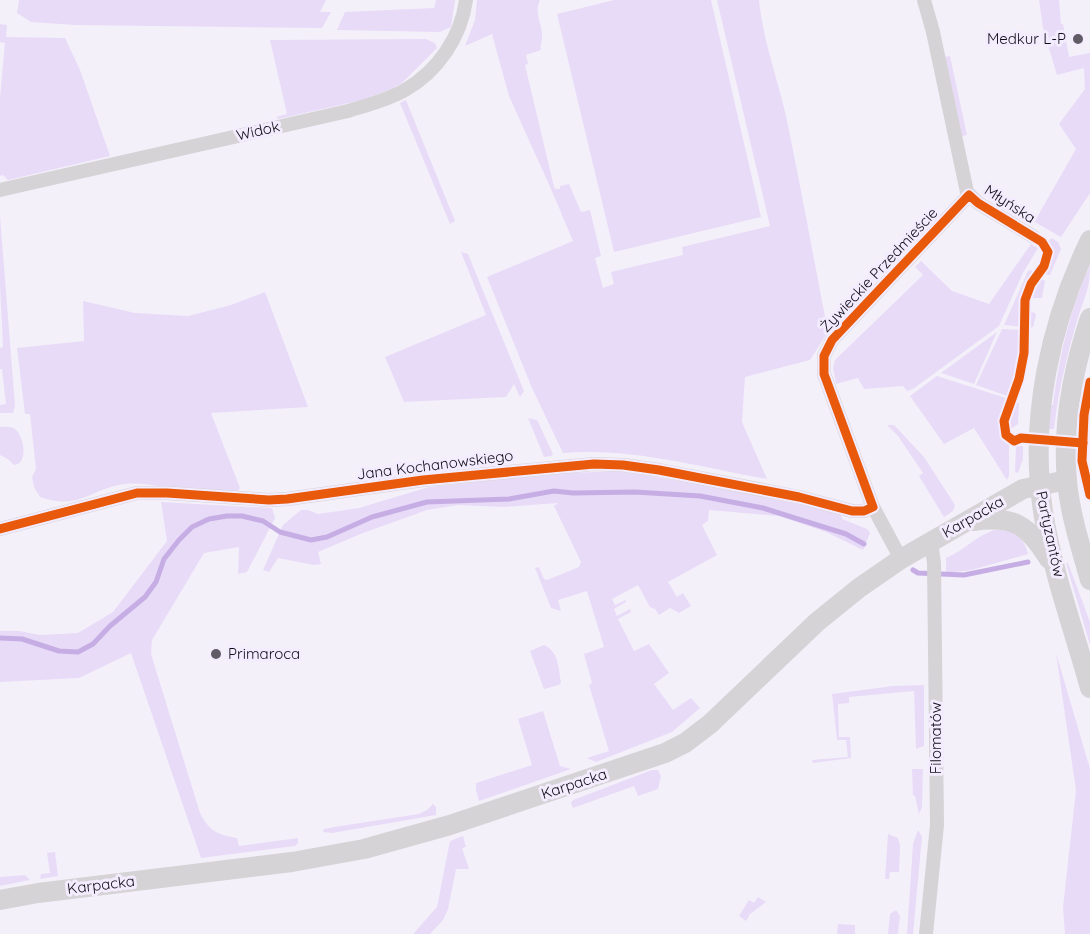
<svg xmlns="http://www.w3.org/2000/svg" width="1090" height="934" font-family="Quicksand,sans-serif">
  <style>
    .green { fill: #e8dbf8 }
    .lines { fill: none; stroke-linecap: round; stroke-linejoin: round }
    .stream { stroke: #c6aee4; stroke-width: 5 }
    .street { stroke: #d5d3d6; stroke-width: 14 }
    .secondary { stroke: #d5d3d6; stroke-width: 20 }
    .cycleway-casing { stroke: #f3ecfe; stroke-width: 13 }
    .cycleway { stroke: #e8590c; stroke-width: 9 }
    .poi-dot { fill: #605c66; stroke: #f3ecfe; stroke-width: 2 }
    .labels { text-anchor: middle; stroke-width: 6; stroke-linejoin: round; paint-order: stroke }
    .poi-label { font-size: 15px; fill: #110c16; stroke: #f3ecfe; text-anchor: end }
    .street-label { font-size: 15px; fill: #110c16; stroke: #f3ecfe }
  </style>
  <rect width="100%" height="100%" fill="#f4f0fa"/>
  <!-- green -->
  <g class="green">
    <polygon points="19,0 326,0 320,12 331,12 322,28 75,25 31,22 17,13"/>
    <polygon points="436,0 455,0 451,27 440,32 337,30 345,12 434,8"/>
    <path d="M477,0H540C533,14 544,25 542,40C541,43 540,46 541,50L526,55L528,64L525,65L554,187L556,189H560V186L569,184L581,212L590,210L601,256L595,258L603,288L614,284L611,272L683,255L682,247L770,226L717,0H759C763,40 777,77 786,116C801,188 814,260 828,332L810,360L745,377L742,422L767,479C700,467 631,447 563,453L532,388L487,277L573,241L551,189L509,96L492,34L465,46L475,20Z"/>
    <polygon points="614,0 711,0 761,217 614,252 557,14"/>
    <polygon points="1039,0 1059,0 1061,24 1063,24 1069,57 1090,53 1090,193 1061,237 1026,217 1024,212 1036,219 1076,149 1059,124 1085,89 1084,68 1057,75 1043,28"/>
    <polygon points="0,24 7,25 6,37 65,38 80,70 110,156 8,180 3,175 0,176 0,97 5,43 0,42"/>
    <polygon points="426,39 435,43 437,48 401,84 391,89 362,100 278,119 276,117 287,114 270,40"/>
    <polygon points="950,56 967,135 962,136 945,57"/>
    <polygon points="406,100 455,221 450,224 400,103"/>
    <polygon points="0,216 15,406 13,413 0,413 0,405 6,404 2,369 0,369 0,348 3,347 0,285"/>
    <path d="M1052,238L1058,242L1061,249L1050,275H1048L1042,272C1050,261 1053,253 1048,241Z"/>
    <polygon points="1031,244 1038,248 1023,273 999,326 913,389 907,391 903,386 864,389 858,378 836,384 833,368 835,360 923,275 915,267 921,261 952,291 989,304"/>
    <polygon points="461,252 468,254 524,391 520,397 514,384 506,397 404,402 385,357 486,315"/>
    <path d="M1090,265C1090,287 1086,294 1079,314C1068,351 1058,391 1054,429H1049L1051,405H1053C1059,356 1070,309 1090,265Z"/>
    <path d="M1031,270L1035,273C1024,291 1020,306 1023,327L1004,325L1028,271Z"/>
    <path d="M1038,276L1045,281L1042,298H1032L1028,311L1035,313L1036,316L1033,327L1028,328C1025,309 1027,292 1038,276Z"/>
    <path d="M265,292L308,407L211,413L240,488L237,493C217,492 196,491 176,489C160,487 141,482 125,484C89,489 79,511 40,497L34,487L32,477L36,469L30,414H25L17,348L84,341L83,301L135,313L188,316L231,305Z"/>
    <polygon points="1002,329 1023,330 1017,377 1010,397 976,385"/>
    <polygon points="997,332 974,384 941,373"/>
    <path d="M937,376L1009,399C1002,416 994,429 1009,443V476L1007,480L974,428L944,444L910,396Z"/>
    <polygon points="1014,401 1019,403 1018,424 1008,431 1007,419"/>
    <polygon points="528,418 537,420 553,454 551,456 544,457"/>
    <polygon points="887,425 894,425 924,457 955,505 953,511 944,517 919,476 923,473 898,436"/>
    <path d="M0,427C5,427 10,426 15,429C24,436 29,464 14,465L8,459L0,455Z"/>
    <polygon points="1016,446 1023,446 1023,459 1018,473 1015,472"/>
    <path d="M618,471C693,483 768,494 841,515L842,519L867,529L870,533L863,550L826,532L779,516L709,510L708,521L702,525L717,555L668,582L677,597L683,593L691,606L679,613L670,608L659,615L655,609L650,607L638,585L612,599L615,605L626,600V602L614,609L617,616L630,609L631,612L618,619L634,651L649,644L669,673L654,684L673,710L691,698L700,708L672,732L596,762L587,758L609,751L589,685L592,683L584,654L604,647L587,591L558,600L561,611L551,608L535,568L539,567L544,579L547,580L579,567L581,562L554,506L558,503L504,507L458,505L427,510L363,533L318,552L321,564L314,565L278,558L269,572L263,570L283,525L301,510H308L318,514L359,508L429,487L548,474Z"/>
    <path d="M161,502L272,508L275,518L247,572L238,574L239,547L204,553L152,640L151,654L200,813C209,831 218,835 237,838L239,846L298,838V843L295,846L201,858L131,653L79,678L0,682V631H19L40,635L78,633L113,612L167,541Z"/>
    <path d="M994,530C1012,529 1024,536 1028,554L972,570L946,573V558C963,551 975,537 994,530Z"/>
    <polygon points="1066,563 1068,563 1090,622 1090,645"/>
    <path d="M544,645C559,652 558,667 561,682L559,685L544,689L530,651Z"/>
    <polygon points="1056,653 1090,769 1090,934 1065,934 1063,907 1076,790"/>
    <polygon points="924,685 924,746 916,749 914,691 849,697 849,703 838,704 839,737 850,737 851,758 813,763 812,760 848,757 846,740 837,740 832,694 893,686"/>
    <polygon points="543,711 560,766 571,769 479,801 476,790 476,783 532,765 518,719"/>
    <polygon points="912,769 923,769 922,807 919,814 915,796 913,795"/>
    <polygon points="652,770 658,770 661,776 658,789 638,796 634,786 573,808 571,803 573,800"/>
    <polygon points="433,804 436,807 436,815 332,833 323,832 324,829 334,827 419,814 427,810"/>
    <polygon points="918,830 922,837 913,934 907,934 913,844"/>
    <polygon points="888,834 898,838 900,845 899,872 890,872 889,879 885,879"/>
    <polygon points="463,836 466,847 462,848 469,869 456,869 448,909 443,920 430,934 413,934 437,907 450,841"/>
    <polygon points="55,852 58,876 40,879 41,874 50,873 47,853"/>
    <polygon points="25,875 30,880 0,886 0,877"/>
    <polygon points="758,897 766,902 750,914 746,921 739,916 749,900 754,903"/>
    <polygon points="896,910 900,916 898,934 888,934 890,914"/>
    <polygon points="838,924 855,925 855,934 837,934"/>
  </g>
  <g class="lines">
    <!-- stream -->
    <g class="stream">
      <polyline points="913,570 918,573 964,575 1028,562"/>
      <polyline points="0,638 22,639 59,651 78,652 93,644 110,626 145,597 156,582 164,559 179,540 192,527 209,519 227,516 242,516 263,521 280,532 311,540 327,537 372,517 427,502 509,499 554,491 573,493 635,492 700,496 763,508 846,534 864,544"/>
    </g>
    <!-- street -->
    <g class="street">
      <polyline points="924,0 933,32 967,192 978,203 1034,237"/>
      <path d="M0,190L348,111C367,105 388,100 405,90C438,71 461,37 466,0"/>
      <polyline points="0,529 137,493 167,493 269,500 287,499 423,480 594,464 623,465 659,470 799,497 852,511 864,511 873,507"/>
      <polyline points="901,559 873,507 824,374 824,356 832,340 969,195"/>
      <polyline points="926,934 937,825 934,563 931,542"/>
    </g>
    <!-- secondary -->
    <g class="secondary">
      <path d="M1090,240C1050,323 1029,419 1043,511C1052,571 1074,630 1090,688"/>
      <path d="M1090,318C1073,369 1062,427 1067,481C1070,514 1081,548 1090,580"/>
      <path d="M973,521C1014,515 1028,525 1049,559"/>
      <polyline points="0,900 38,893 292,862 364,849 450,825 665,753 685,743 710,724 817,622 859,588 901,559 1023,489 1067,480"/>
    </g>
    <!-- cycleway casing -->
    <g class="cycleway-casing">
      <g id="cycleway">
        <polyline points="1090,382 1084,415 1082,461 1090,495"/>
        <polyline points="0,529 137,493 167,493 269,500 287,499 423,480 594,464 623,465 659,470 799,497 852,511 864,511 873,507 824,374 824,356 832,340 969,195 978,203 1042,242 1048,252 1044,266 1031,284 1025,300 1024,353 1019,379 1004,421 1006,435 1014,441 1021,438 1083,443"/>
      </g>
    </g>
    <!-- cycleway -->
    <use href="#cycleway" class="cycleway"/>
  </g>
  <!-- markers -->
  <g class="poi-dot">
    <circle cx="1078" cy="39" r="6"/>
    <circle cx="216" cy="654" r="6"/>
  </g>
  <g class="labels">
    <!-- poi labels -->
    <g class="poi-label">
      <text x="1066" y="44">Medkur L-P</text>
      <text x="228" y="659" text-anchor="start">Primaroca</text>
    </g>
    <!-- street labels -->
    <g class="street-label">
      <text transform="translate(258 131) rotate(-13)" y="5">Widok</text>
      <text transform="translate(1010 204) rotate(33)" y="5">Młyńska</text>
      <text transform="translate(879 270) rotate(-47)" y="5">Żywieckie Przedmieście</text>
      <text transform="translate(435 465) rotate(-7)" y="5">Jana Kochanowskiego</text>
      <text transform="translate(973 517) rotate(-30)" y="5">Karpacka</text>
      <text transform="translate(1050 534) rotate(78)" y="5">Partyzantów</text>
      <text transform="translate(936 738) rotate(-90)" y="5">Filomatów</text>
      <text transform="translate(574 784) rotate(-18)" y="5">Karpacka</text>
      <text transform="translate(101 885) rotate(-7)" y="5">Karpacka</text>
    </g>
  </g>
</svg>
